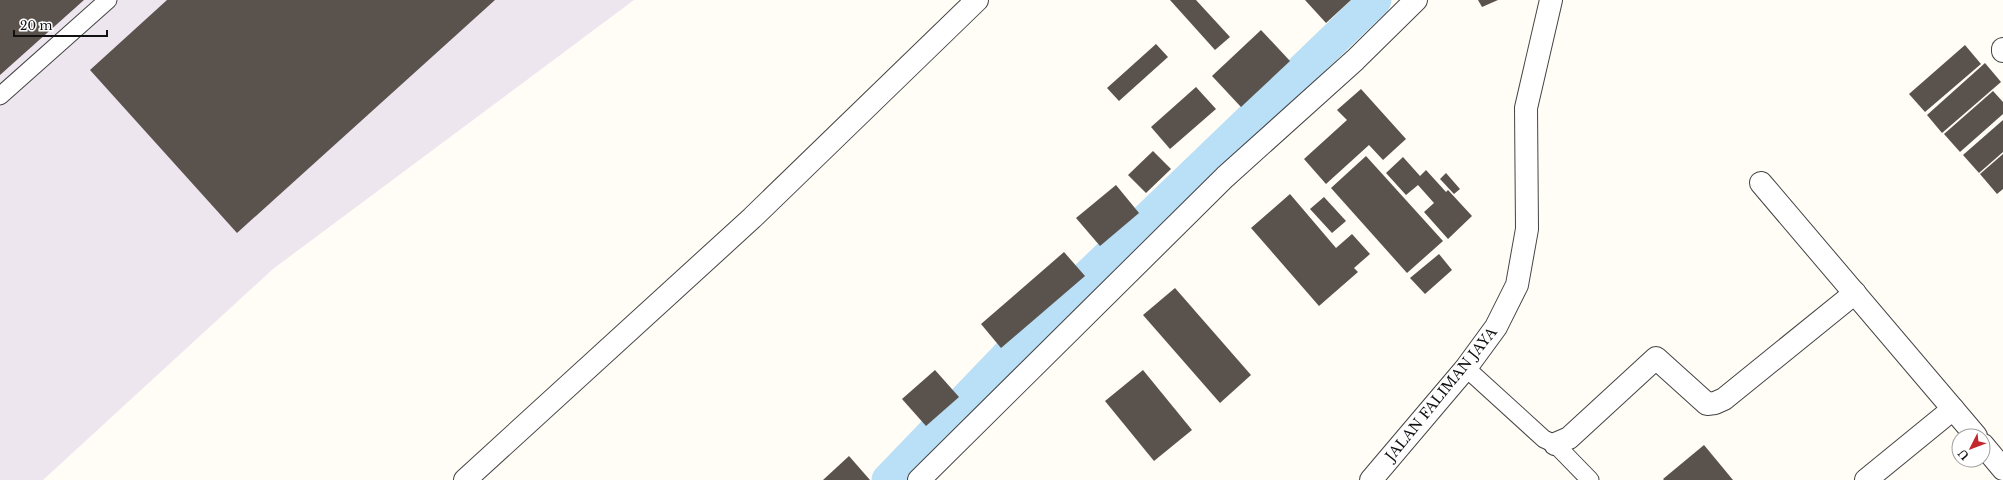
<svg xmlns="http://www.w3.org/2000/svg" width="2003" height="480" font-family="'Libre Baskerville',serif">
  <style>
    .industrial { fill: #eee6ef }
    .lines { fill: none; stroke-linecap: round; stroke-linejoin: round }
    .canal { stroke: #b9e0f7; stroke-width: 33 }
    .building { fill: #5a524d }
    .service-casing { stroke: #444; stroke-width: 19 }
    .minor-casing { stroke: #444; stroke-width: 24 }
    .tertiary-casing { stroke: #444; stroke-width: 24 }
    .service { stroke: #fff; stroke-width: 17 }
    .minor { stroke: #fff; stroke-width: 22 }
    .tertiary { stroke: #fff; stroke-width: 22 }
    .labels { text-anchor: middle; stroke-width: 4; stroke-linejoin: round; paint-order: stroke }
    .street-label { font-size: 14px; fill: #111; stroke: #fff }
  </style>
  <rect width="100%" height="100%" fill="#fffdf5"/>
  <!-- industrial -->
  <polygon class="industrial" points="0,0 634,0 273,269 43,480 0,480"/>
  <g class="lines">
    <!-- canal -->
    <polyline class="canal" points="888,480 1041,321 1375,0"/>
  </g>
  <!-- building -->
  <g class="building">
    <polygon points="0,0 84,0 0,75"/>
    <polygon points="167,0 495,0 237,233 90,70"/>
    <polygon points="1170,0 1196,0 1230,37 1215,50"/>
    <polygon points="1305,0 1351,0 1326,23"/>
    <polygon points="1478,0 1498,0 1482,7"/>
    <polygon points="1261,30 1290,61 1241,107 1212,76"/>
    <polygon points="1156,44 1168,57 1119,101 1107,88"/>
    <polygon points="1965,45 1981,64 1925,112 1909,94"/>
    <polygon points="1985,63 2001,82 1942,133 1927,115"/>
    <polygon points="1196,87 1216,109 1170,149 1151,127"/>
    <polygon points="1361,89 1406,139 1383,160 1369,145 1326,184 1304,159 1347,120 1337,110"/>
    <polygon points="1993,91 2003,102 2003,114 1960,152 1944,134"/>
    <polygon points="2003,120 2003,152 1979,173 1963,155"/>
    <polygon points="1153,151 1171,169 1146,193 1128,175"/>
    <polygon points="2003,154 2003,189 1997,194 1980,174"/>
    <polygon points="1366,156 1443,241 1407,273 1331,188"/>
    <polygon points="1403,157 1420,176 1426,170 1446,192 1448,190 1472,216 1448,239 1424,212 1434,203 1418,185 1406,195 1386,173"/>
    <polygon points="1446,173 1460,189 1454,194 1440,179"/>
    <polygon points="1116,185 1139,213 1100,246 1076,218"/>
    <polygon points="1290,194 1336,248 1352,234 1370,254 1354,268 1358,272 1319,306 1251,228"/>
    <polygon points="1324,197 1346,221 1332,233 1310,209"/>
    <polygon points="1064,252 1085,276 1001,348 981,324"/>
    <polygon points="1439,254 1452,270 1425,294 1410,278"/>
    <polygon points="1175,288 1251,375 1220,403 1143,315"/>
    <polygon points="935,370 959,397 926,426 902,399"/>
    <polygon points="1143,370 1192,430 1154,461 1105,401"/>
    <polygon points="1704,445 1733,480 1664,480 1663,479"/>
    <polygon points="849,456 870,480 823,480"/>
  </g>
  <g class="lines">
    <!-- service casing -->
    <g class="service-casing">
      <g id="service">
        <polyline points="0,96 108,0"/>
        <polyline points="1466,368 1544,439 1555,444 1590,480"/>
      </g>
    </g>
    <!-- minor casing -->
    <g class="minor-casing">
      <g id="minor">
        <polyline points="2003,49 2003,51"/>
        <polyline points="1761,183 1976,436"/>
        <polyline points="1555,444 1569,438 1656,358 1707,404 1715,403 1724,399 1855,293"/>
        <polyline points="1983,445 2003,469"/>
        <polyline points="465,480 752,218 977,0"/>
        <polyline points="919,480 1225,177 1355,60 1416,0"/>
        <polyline points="1866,480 1953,409"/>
      </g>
    </g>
    <!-- tertiary casing -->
    <g class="tertiary-casing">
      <polyline id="tertiary" points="1371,480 1466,368 1496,327 1517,285 1527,229 1526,108 1551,0"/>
    </g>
    <!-- service -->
    <use href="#service" class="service"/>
    <!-- minor -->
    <use href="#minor" class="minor"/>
    <!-- tertiary -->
    <use href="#tertiary" class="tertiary"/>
  </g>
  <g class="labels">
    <!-- street labels -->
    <g class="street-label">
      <text transform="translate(1441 394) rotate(-51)" y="5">JALAN FALIMAN JAYA</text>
    </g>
  </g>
  <!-- north arrow -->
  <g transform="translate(1971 448) rotate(228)"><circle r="19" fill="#ffffff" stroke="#a0a0a0"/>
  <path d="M0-3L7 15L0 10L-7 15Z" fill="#c4262e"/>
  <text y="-6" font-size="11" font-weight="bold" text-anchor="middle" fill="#111111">U</text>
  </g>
  <!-- scale -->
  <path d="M14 30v6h93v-6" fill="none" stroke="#111111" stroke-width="2"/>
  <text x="20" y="30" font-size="12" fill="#111111" stroke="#ffffff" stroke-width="3" paint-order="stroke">20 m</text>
</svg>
